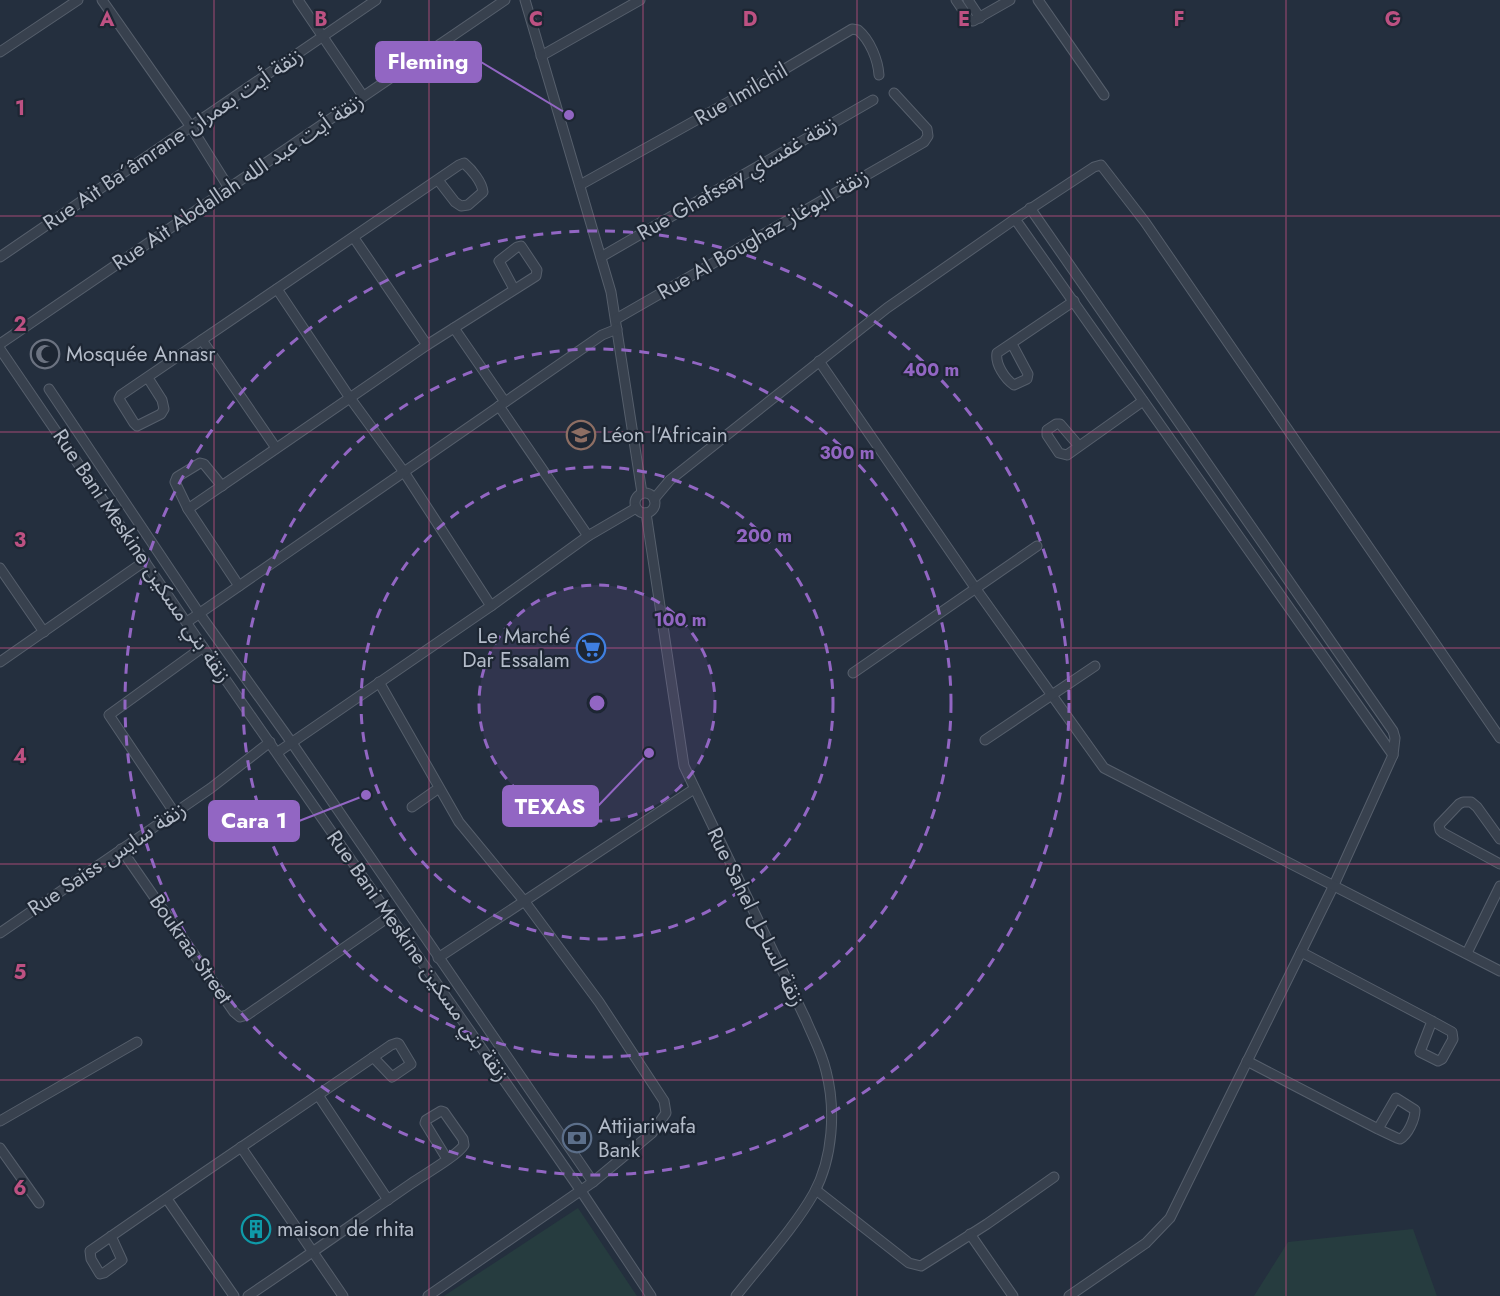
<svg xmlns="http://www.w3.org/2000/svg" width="1500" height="1296" font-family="Jost,'Noto Sans Arabic',sans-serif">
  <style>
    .green { fill: #263c3f }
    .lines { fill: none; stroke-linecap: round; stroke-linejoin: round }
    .minor-casing { stroke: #565f6c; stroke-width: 11 }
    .minor { stroke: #38414e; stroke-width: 9 }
    .grid { fill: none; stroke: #bd5182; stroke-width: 1.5; stroke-opacity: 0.55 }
    .ring { fill: none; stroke: #9266c3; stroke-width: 3; stroke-dasharray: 10 8 }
    .labels { text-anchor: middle; stroke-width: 4.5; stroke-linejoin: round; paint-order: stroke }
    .street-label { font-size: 21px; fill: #b4bcc9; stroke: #1d2633 }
    .poi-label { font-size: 21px; fill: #b4bcc9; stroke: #1d2633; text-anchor: start }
    .grid-label { font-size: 20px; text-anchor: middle; font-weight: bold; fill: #bd5182; stroke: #1d2633; stroke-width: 4.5; stroke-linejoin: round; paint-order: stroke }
    .centre { fill: #9266c3; stroke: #1d2633; stroke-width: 3 }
    .ring-label { font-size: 18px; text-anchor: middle; font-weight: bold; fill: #9266c3; stroke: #1d2633; stroke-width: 4.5; stroke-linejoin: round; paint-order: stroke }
    .leader { fill: none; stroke: #9266c3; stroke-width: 2 }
    .callout-dot { fill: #9266c3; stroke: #1d2633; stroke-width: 2 }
    .callout { fill: #9266c3; stroke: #9266c3; stroke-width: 2 }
    .callout-label { font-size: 22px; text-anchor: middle; font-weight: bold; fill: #fff }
  </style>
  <rect width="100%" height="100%" fill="#242f3e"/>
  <!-- green -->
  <g class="green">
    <polygon points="578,1208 637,1296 444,1296"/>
    <polygon points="1413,1229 1437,1296 1254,1296 1288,1242"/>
  </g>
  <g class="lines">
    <!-- minor casing -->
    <g class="minor-casing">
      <g id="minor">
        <polyline points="102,0 191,127 229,188"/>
        <polyline points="298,0 363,96"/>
        <polyline points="525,0 611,292 642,493"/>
        <polyline points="956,0 969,19 973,21 1010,0"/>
        <polyline points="968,0 980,18"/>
        <polyline points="1038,0 1104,95"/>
        <polyline points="0,52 78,0"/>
        <polyline points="541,56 640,0"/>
        <path d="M580,185L741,95L852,29L858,30C870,40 878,60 879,75"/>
        <polyline points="1030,208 1393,731 1395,738 1393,755 1334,885 1170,1218 1146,1243 1069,1296"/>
        <polyline points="1015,219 1393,755"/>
        <polyline points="354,238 427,345"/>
        <polyline points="0,257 376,0"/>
        <polyline points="601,257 873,100"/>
        <polyline points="277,289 350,398 404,472 491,606"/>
        <polyline points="616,319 924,142 928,136 927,129 894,93"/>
        <polyline points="454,328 505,402"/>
        <polyline points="202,340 276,448"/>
        <polyline points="0,344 505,0"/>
        <path d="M1012,344L1028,374L1027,379L1014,385C1005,379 995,364 997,353L1074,301"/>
        <polyline points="0,349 203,647 581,1191 651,1296"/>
        <polyline points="819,361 976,589 1104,768 1500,971"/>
        <path d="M148,378L162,400L164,409L161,414L137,426L134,423L119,399L121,395L459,165L464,163C472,170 482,182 483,192L468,205L461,206L455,202L438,180"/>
        <polyline points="49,389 199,613 292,743 593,1182"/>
        <polyline points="499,406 588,536"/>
        <polyline points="1079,446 1060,424 1056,424 1047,430 1047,435 1059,453 1067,455 1143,401"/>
        <polyline points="222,486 204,464 200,463 177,477 175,482 188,509 239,586"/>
        <circle cx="645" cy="503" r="10"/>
        <polyline points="654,499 670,480 887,308 1015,219 1094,167 1101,165 1145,222 1500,738"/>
        <polyline points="188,509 427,345 536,276 537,270 521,246 517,247 499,261 514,289"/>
        <path d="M646,513L684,766L806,1020C813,1037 822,1053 826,1071C836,1109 833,1158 814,1193C795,1227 761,1264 736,1296"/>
        <polyline points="0,568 44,632"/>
        <polyline points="187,622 602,335 617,329"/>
        <polyline points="0,662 145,561"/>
        <polyline points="853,673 1037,546"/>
        <polyline points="379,682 459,822 525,902 599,1002 664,1101 666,1113 652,1133 593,1182 428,1296"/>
        <polyline points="985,740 1095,666"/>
        <polyline points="278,752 491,606 588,536 636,508"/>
        <polyline points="412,807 439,788"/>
        <polyline points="174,812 109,715 203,647"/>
        <polyline points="1500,839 1477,807 1471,802 1463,802 1459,804 1439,825 1440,830 1443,833 1500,864"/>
        <polyline points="121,849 234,1012 240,1017 247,1015 390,916"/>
        <polyline points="0,933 211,788 270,742"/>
        <polyline points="1301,952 1432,1021 1452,1032 1453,1039 1442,1059 1438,1061 1420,1052 1432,1021"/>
        <polyline points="1467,953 1500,886"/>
        <polyline points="438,958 694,789"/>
        <path d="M1247,1061L1378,1129L1397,1138L1400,1139C1408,1135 1415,1119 1415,1110L1396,1098L1378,1129"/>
        <polyline points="318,1095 388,1200"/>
        <polyline points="0,1121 137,1042"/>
        <polyline points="241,1147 343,1296"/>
        <polyline points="0,1148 39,1203"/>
        <polyline points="816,1190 909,1263 921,1266 987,1224 1054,1177"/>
        <polyline points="167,1199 234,1296"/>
        <polyline points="970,1234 1013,1296"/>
        <path d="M111,1236L122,1260L104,1273L100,1274L91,1259L90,1251C190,1181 291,1114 391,1045L397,1043L399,1044L411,1064L392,1077L373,1057"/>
        <path d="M248,1296C303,1259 357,1221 412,1183C425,1174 457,1156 464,1145L463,1139L444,1112L441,1111L426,1120L425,1123L447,1159"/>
      </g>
    </g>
    <!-- minor -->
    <use href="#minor" class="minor"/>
  </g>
  <!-- grid -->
  <path class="grid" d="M214,0V1296M429,0V1296M643,0V1296M857,0V1296M1071,0V1296M1286,0V1296M0,216H1500M0,432H1500M0,648H1500M0,864H1500M0,1080H1500"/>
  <!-- distance rings -->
  <circle cx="597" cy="703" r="118" fill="#9266c3" fill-opacity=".12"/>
  <g class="ring">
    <circle cx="597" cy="703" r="118"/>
    <circle cx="597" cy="703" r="236"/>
    <circle cx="597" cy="703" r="354"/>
    <circle cx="597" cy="703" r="472"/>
  </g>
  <!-- icons -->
  <defs>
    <g id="mosque-ring" transform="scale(1.5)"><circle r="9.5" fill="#1d2633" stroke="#6b7280" stroke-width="1.5"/><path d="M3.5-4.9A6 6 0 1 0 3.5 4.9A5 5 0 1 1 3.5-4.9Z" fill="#6b7280"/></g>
    <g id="school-ring" transform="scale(1.5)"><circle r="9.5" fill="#1d2633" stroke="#8d6e63" stroke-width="1.5"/><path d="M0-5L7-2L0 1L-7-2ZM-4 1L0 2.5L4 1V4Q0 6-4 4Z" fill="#8d6e63"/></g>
    <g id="supermarket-ring" transform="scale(1.5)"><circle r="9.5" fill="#1d2633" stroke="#3f7fe0" stroke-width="1.5"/><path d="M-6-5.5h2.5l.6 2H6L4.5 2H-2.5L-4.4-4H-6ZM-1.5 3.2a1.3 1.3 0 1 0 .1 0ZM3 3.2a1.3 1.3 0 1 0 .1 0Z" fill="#3f7fe0"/></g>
    <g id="bank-ring" transform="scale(1.5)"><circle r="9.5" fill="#1d2633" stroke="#5c6f8a" stroke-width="1.5"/><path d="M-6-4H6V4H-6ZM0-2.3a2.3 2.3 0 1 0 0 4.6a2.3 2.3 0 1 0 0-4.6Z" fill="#5c6f8a"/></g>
    <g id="building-ring" transform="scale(1.5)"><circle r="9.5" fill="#1d2633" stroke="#0f9aa8" stroke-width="1.5"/><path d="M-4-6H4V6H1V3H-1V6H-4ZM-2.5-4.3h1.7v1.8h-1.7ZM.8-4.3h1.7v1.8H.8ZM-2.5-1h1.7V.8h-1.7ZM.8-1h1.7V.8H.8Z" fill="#0f9aa8"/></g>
  </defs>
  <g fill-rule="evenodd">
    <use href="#mosque-ring" x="45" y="354"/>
    <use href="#school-ring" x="581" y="435"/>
    <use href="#supermarket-ring" x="591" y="648"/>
    <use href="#bank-ring" x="577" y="1138"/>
    <use href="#building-ring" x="256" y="1229"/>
  </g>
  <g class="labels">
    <!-- street labels -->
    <g class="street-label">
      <text transform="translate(741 94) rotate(-30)" y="7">Rue Imilchil</text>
      <text transform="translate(173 139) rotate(-34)" y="7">Rue Ait Ba´âmrane زنقة أيت بعمران</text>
      <text transform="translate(737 178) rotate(-30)" y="7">Rue Ghafssay زنقة غفساي</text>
      <text transform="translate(238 182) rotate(-34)" y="7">Rue Ait Abdallah زنقة أيت عبد الله</text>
      <text transform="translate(763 234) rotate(-30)" y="7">Rue Al Boughaz زنقة البوغاز</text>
      <text transform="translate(142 556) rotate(56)" y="7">Rue Bani Meskine زنقة بني مسكين</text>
      <text transform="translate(107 859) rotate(-34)" y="7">Rue Saiss زنقة سايس</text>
      <text transform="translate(756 917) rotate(64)" y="7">Rue Sahel زنقة الساحل</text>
      <text transform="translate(191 949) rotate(55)" y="7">Boukraa Street</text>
      <text transform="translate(418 956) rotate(55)" y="7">Rue Bani Meskine زنقة بني مسكين</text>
    </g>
    <!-- poi labels -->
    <g class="poi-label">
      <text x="66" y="361">Mosquée Annasr</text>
      <text x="602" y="442">Léon l'Africain</text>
      <text x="570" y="643" text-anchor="end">Le Marché<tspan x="570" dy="24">Dar Essalam</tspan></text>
      <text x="598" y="1133">Attijariwafa<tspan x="598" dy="24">Bank</tspan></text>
      <text x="277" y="1236">maison de rhita</text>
    </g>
  </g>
  <g class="grid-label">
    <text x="107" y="26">A</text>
    <text x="321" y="26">B</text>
    <text x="536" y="26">C</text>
    <text x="750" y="26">D</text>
    <text x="964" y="26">E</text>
    <text x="1179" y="26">F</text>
    <text x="1393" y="26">G</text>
    <text x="20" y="115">1</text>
    <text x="20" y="331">2</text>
    <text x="20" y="547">3</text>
    <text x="20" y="763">4</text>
    <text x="20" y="979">5</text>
    <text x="20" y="1195">6</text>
  </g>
  <circle cx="597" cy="703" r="9" class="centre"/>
  <g class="ring-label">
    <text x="931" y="376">400 m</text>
    <text x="847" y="459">300 m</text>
    <text x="764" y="542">200 m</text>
    <text x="680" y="626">100 m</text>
  </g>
  <!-- callouts -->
  <path class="leader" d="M569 115L481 62M649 753L598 806M366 795L299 821"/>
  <g class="callout-dot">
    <circle cx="569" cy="115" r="6"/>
    <circle cx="649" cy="753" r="6"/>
    <circle cx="366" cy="795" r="6"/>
  </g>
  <g class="callout">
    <rect x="376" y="42" width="105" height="40" rx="6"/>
    <rect x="503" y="786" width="95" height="40" rx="6"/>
    <rect x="209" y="801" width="90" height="40" rx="6"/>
  </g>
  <g class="callout-label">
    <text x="428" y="69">Fleming</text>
    <text x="550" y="814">TEXAS</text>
    <text x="254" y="828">Cara 1</text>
  </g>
</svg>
